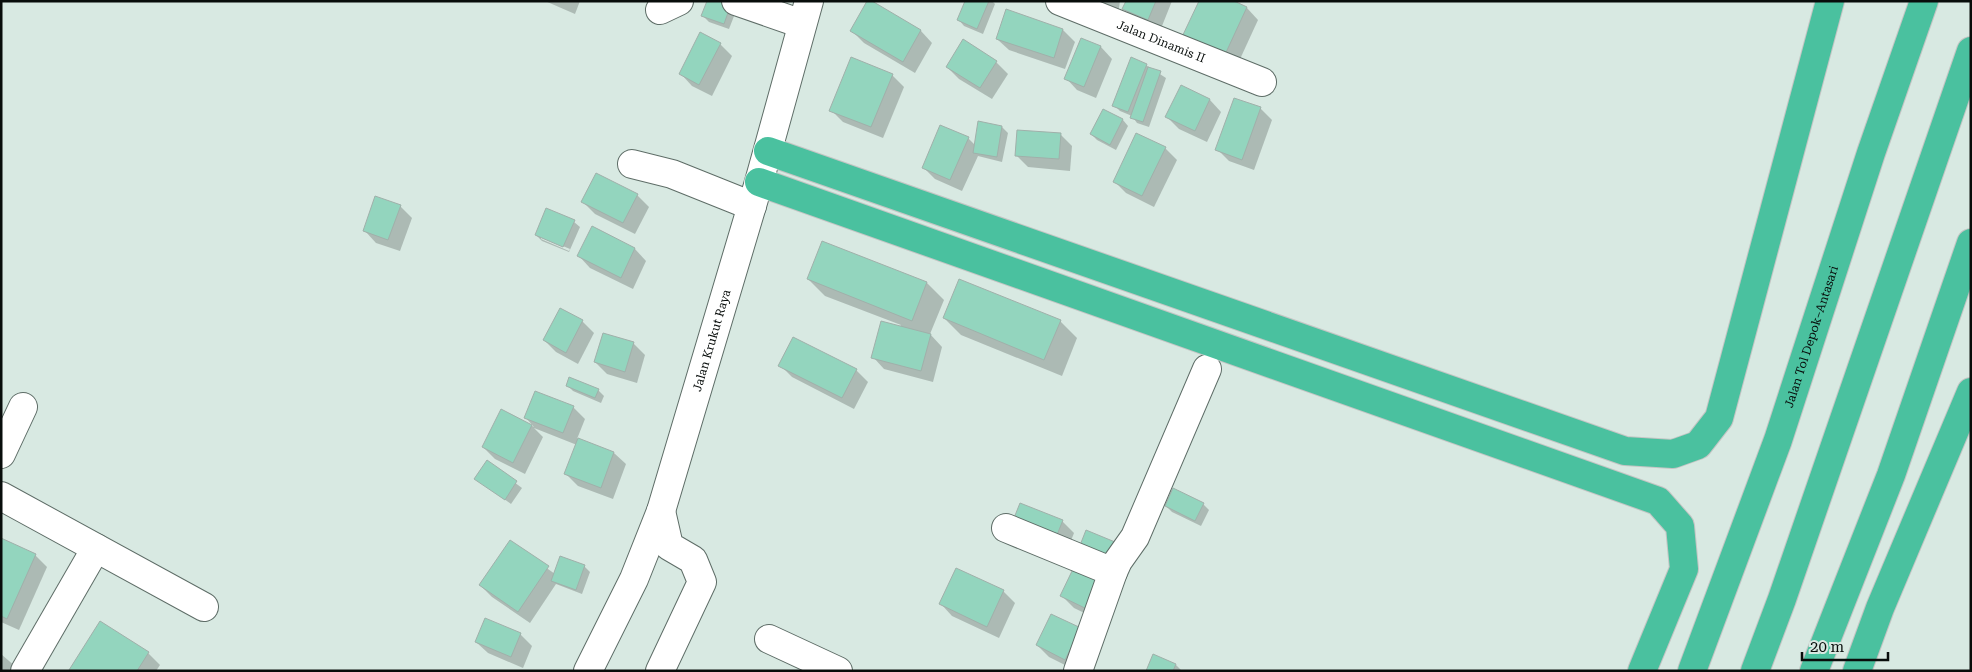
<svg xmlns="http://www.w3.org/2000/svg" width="1972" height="672" font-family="'Roboto Serif',serif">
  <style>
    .shadow { fill: #0003; fill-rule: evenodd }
    .building { fill: #93d5be; stroke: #a0b0aa }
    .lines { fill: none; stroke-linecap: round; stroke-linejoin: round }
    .minor-casing { stroke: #5e6d67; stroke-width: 30 }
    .highway-casing { stroke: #c4c5c4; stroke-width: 30 }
    .minor { stroke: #fff; stroke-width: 28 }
    .highway { stroke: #4ac19f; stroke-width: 28 }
    .labels { text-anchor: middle; stroke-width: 4.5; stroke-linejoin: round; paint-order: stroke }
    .street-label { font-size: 12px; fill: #080d0b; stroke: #d8e9e2 }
  </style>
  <rect width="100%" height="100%" fill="#d8e9e2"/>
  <!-- shadow -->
  <g class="shadow">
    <polygon points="545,1 580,1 575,14"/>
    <polygon points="708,1 736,11 729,29 709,22 703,16"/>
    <polygon points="869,1 921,31 932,43 915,73 864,43 852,31"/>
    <polygon points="967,1 992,1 995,4 983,34 964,26 959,20"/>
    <polygon points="1077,1 1120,1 1118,15"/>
    <polygon points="1127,1 1172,1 1160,31 1136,20 1124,9"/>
    <polygon points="1231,1 1247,8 1258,20 1235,70 1183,39"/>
    <polygon points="1006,11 1063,30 1075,42 1065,69 1009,50 997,39"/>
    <polygon points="1082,39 1101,47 1112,59 1096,98 1077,90 1066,78"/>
    <polygon points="963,41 996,62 1008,74 992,99 959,79 947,67"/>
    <polygon points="720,44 732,56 712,96 692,86 681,74"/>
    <polygon points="1146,65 1166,78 1149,127 1137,123 1132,116 1120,111 1114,105"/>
    <polygon points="892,75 904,87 883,138 843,122 831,110"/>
    <polygon points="1182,87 1210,100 1221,112 1207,142 1179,129 1167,117"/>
    <polygon points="1260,108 1272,120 1254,170 1229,161 1217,149"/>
    <polygon points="1104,110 1123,120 1128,126 1116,150 1097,140 1091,134"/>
    <polygon points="1002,127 1008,133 1002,162 978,156 962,191 935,179 923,167 968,138 975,145"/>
    <polygon points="1060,134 1072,146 1070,171 1028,167 1016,155"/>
    <polygon points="1165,148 1177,160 1154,207 1126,193 1114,181"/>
    <polygon points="637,195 649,207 635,234 595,214 583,202"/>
    <polygon points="400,206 412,218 400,251 376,243 365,231"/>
    <path d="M574,222L580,227L569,252L542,241L536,235ZM541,237L570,249L569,251L541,239Z"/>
    <polygon points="593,228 635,249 646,261 633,289 590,268 579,256"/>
    <polygon points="823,242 927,283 944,300 930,334 942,347 933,382 884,369 873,357 901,325 825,296 808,279"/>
    <polygon points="944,318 1060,321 1077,338 1062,376 961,335"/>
    <polygon points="582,321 594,333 578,364 556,352 544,340"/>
    <polygon points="604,334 634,344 645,355 637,383 607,374 595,362"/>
    <polygon points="780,365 856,370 868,382 854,409 792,377"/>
    <polygon points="570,378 599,391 604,396 601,403 573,391 567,385"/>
    <polygon points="573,407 585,419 577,439 614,453 626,464 613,499 578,486 566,474 577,445 534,428 543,437 525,474 495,459 483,447 502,410 534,427 526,418"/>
    <polygon points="487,462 522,488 511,504 476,479"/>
    <polygon points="1203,504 1209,510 1201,526 1172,512 1166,506"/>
    <polygon points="1062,521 1074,533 1067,551 1025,535"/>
    <polygon points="1,540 35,555 47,567 19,630 1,622"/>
    <polygon points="510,542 555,574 584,566 590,572 582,594 556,584 530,623 492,597 480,585"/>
    <polygon points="1103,585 1103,622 1074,608 1062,596"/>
    <polygon points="1003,591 1015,603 999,638 952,616 941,604"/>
    <polygon points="1080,629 1077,671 1049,657 1037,645"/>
    <polygon points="520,634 532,646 523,668 488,653 476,642"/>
    <polygon points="148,653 160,665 156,671 70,670"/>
    <polygon points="1,654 16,667 15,671 1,671"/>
    <polygon points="1176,665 1182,671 1148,671"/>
  </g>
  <!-- building -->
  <g class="building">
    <polygon points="707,1 723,1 731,4 724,24 701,16"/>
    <polygon points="867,1 872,1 921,30 903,62 850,31"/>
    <polygon points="965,1 989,1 977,29 957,20"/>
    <polygon points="1126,1 1156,1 1148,20 1122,9"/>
    <polygon points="1199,1 1234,1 1247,7 1223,59 1181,39"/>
    <polygon points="1006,9 1063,29 1054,58 996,39"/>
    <polygon points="700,32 721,43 699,85 679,74"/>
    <polygon points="1081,38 1101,46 1084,87 1064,79"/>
    <polygon points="963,39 997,61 980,88 946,67"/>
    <polygon points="851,57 893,74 871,127 829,111"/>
    <polygon points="1131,57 1147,64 1128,112 1112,106"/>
    <polygon points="1148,67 1161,71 1143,122 1130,118"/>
    <polygon points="1181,85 1210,99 1195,131 1165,117"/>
    <polygon points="1234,98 1261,107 1242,160 1215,150"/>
    <polygon points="1103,109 1123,119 1110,145 1090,134"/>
    <polygon points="978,121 1002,126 997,157 973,153"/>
    <polygon points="940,125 969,137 950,180 922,168"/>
    <polygon points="1017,130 1061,133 1059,159 1015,156"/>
    <polygon points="1136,133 1166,147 1142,196 1113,182"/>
    <polygon points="596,173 638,194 623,223 581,202"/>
    <polygon points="375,196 401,205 388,240 363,231"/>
    <polygon points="546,208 575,220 563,247 535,235"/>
    <polygon points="592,226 635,248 621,278 577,256"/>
    <polygon points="822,241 927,282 912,321 807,279"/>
    <polygon points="959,279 1061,320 1044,360 943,318"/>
    <polygon points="560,308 583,320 566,353 543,340"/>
    <polygon points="881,321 931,334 921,371 871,358"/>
    <polygon points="603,333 634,342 625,372 594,362"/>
    <polygon points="793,337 857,369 842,398 778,366"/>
    <polygon points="569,377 599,389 595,398 566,386"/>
    <polygon points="535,391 574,406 563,433 524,418"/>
    <polygon points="501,409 532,425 513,463 482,447"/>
    <polygon points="578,438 614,452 601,488 564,474"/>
    <polygon points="487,460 517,481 505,500 474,479"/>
    <polygon points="1173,488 1204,503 1195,521 1165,506"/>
    <polygon points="1020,503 1063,520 1055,540 1012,523"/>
    <polygon points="1086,530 1115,542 1105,565 1077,553"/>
    <polygon points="1,538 36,554 7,619 1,616"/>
    <polygon points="510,540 549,566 518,612 479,585"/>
    <polygon points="560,556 585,565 576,590 551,581"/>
    <polygon points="956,568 1004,590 987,627 939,604"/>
    <polygon points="1073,569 1104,584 1091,611 1060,596"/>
    <polygon points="1051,614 1081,628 1065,660 1036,645"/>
    <polygon points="485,618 521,633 511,657 475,642"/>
    <polygon points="100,621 149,652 137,671 69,670"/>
    <polygon points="1153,654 1176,664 1173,671 1146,671"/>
  </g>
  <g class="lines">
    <!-- minor casing -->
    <g class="minor-casing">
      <g id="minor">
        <polyline points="736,1 802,24"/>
        <path id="s1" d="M1060,1L1262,82"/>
        <polyline points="660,10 679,1"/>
        <polyline points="632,164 672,174 752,206"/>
        <polyline points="1,454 23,407"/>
        <polyline points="1,496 204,607"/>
        <polyline points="1006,528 1113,572 1078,671"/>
        <polyline points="1113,572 1118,561 1135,537 1207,369"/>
        <polyline points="769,639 838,671"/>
        <polyline points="25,671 96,548"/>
        <path id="s2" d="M588,671L634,579L661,511L759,182L809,1"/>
        <polyline points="660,671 702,582 693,560 669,546 661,511"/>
      </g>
    </g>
    <!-- highway casing -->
    <g class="highway-casing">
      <g id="highway">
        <polyline points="768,151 1625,451 1673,454 1698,445 1719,418 1830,1"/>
        <polyline points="759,182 1658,501 1680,526 1684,569 1642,671"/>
        <path id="s3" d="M1692,671L1778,440L1871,153L1924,1"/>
        <polyline points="1755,671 1782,599 1971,51"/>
        <polyline points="1814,671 1891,475 1971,243"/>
        <polyline points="1857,671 1880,608 1971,392"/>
      </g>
    </g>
    <!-- minor -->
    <use href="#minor" class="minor"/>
    <!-- highway -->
    <use href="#highway" class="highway"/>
  </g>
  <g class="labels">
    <!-- street labels -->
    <g class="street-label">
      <text dy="4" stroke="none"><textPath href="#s1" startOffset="109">Jalan Dinamis II</textPath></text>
      <text dy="4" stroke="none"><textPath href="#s3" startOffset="355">Jalan Tol Depok–Antasari</textPath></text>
      <text dy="4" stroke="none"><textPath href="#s2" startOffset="354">Jalan Krukut Raya</textPath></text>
    </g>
  </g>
  <!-- border -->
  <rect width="1972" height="672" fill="none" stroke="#080d0b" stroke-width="5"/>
  <!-- scale -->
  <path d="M1802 652v8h86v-8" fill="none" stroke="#080d0b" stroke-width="2.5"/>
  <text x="1810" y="652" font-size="15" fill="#080d0b" stroke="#d8e9e2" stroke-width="4" paint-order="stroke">20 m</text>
</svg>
